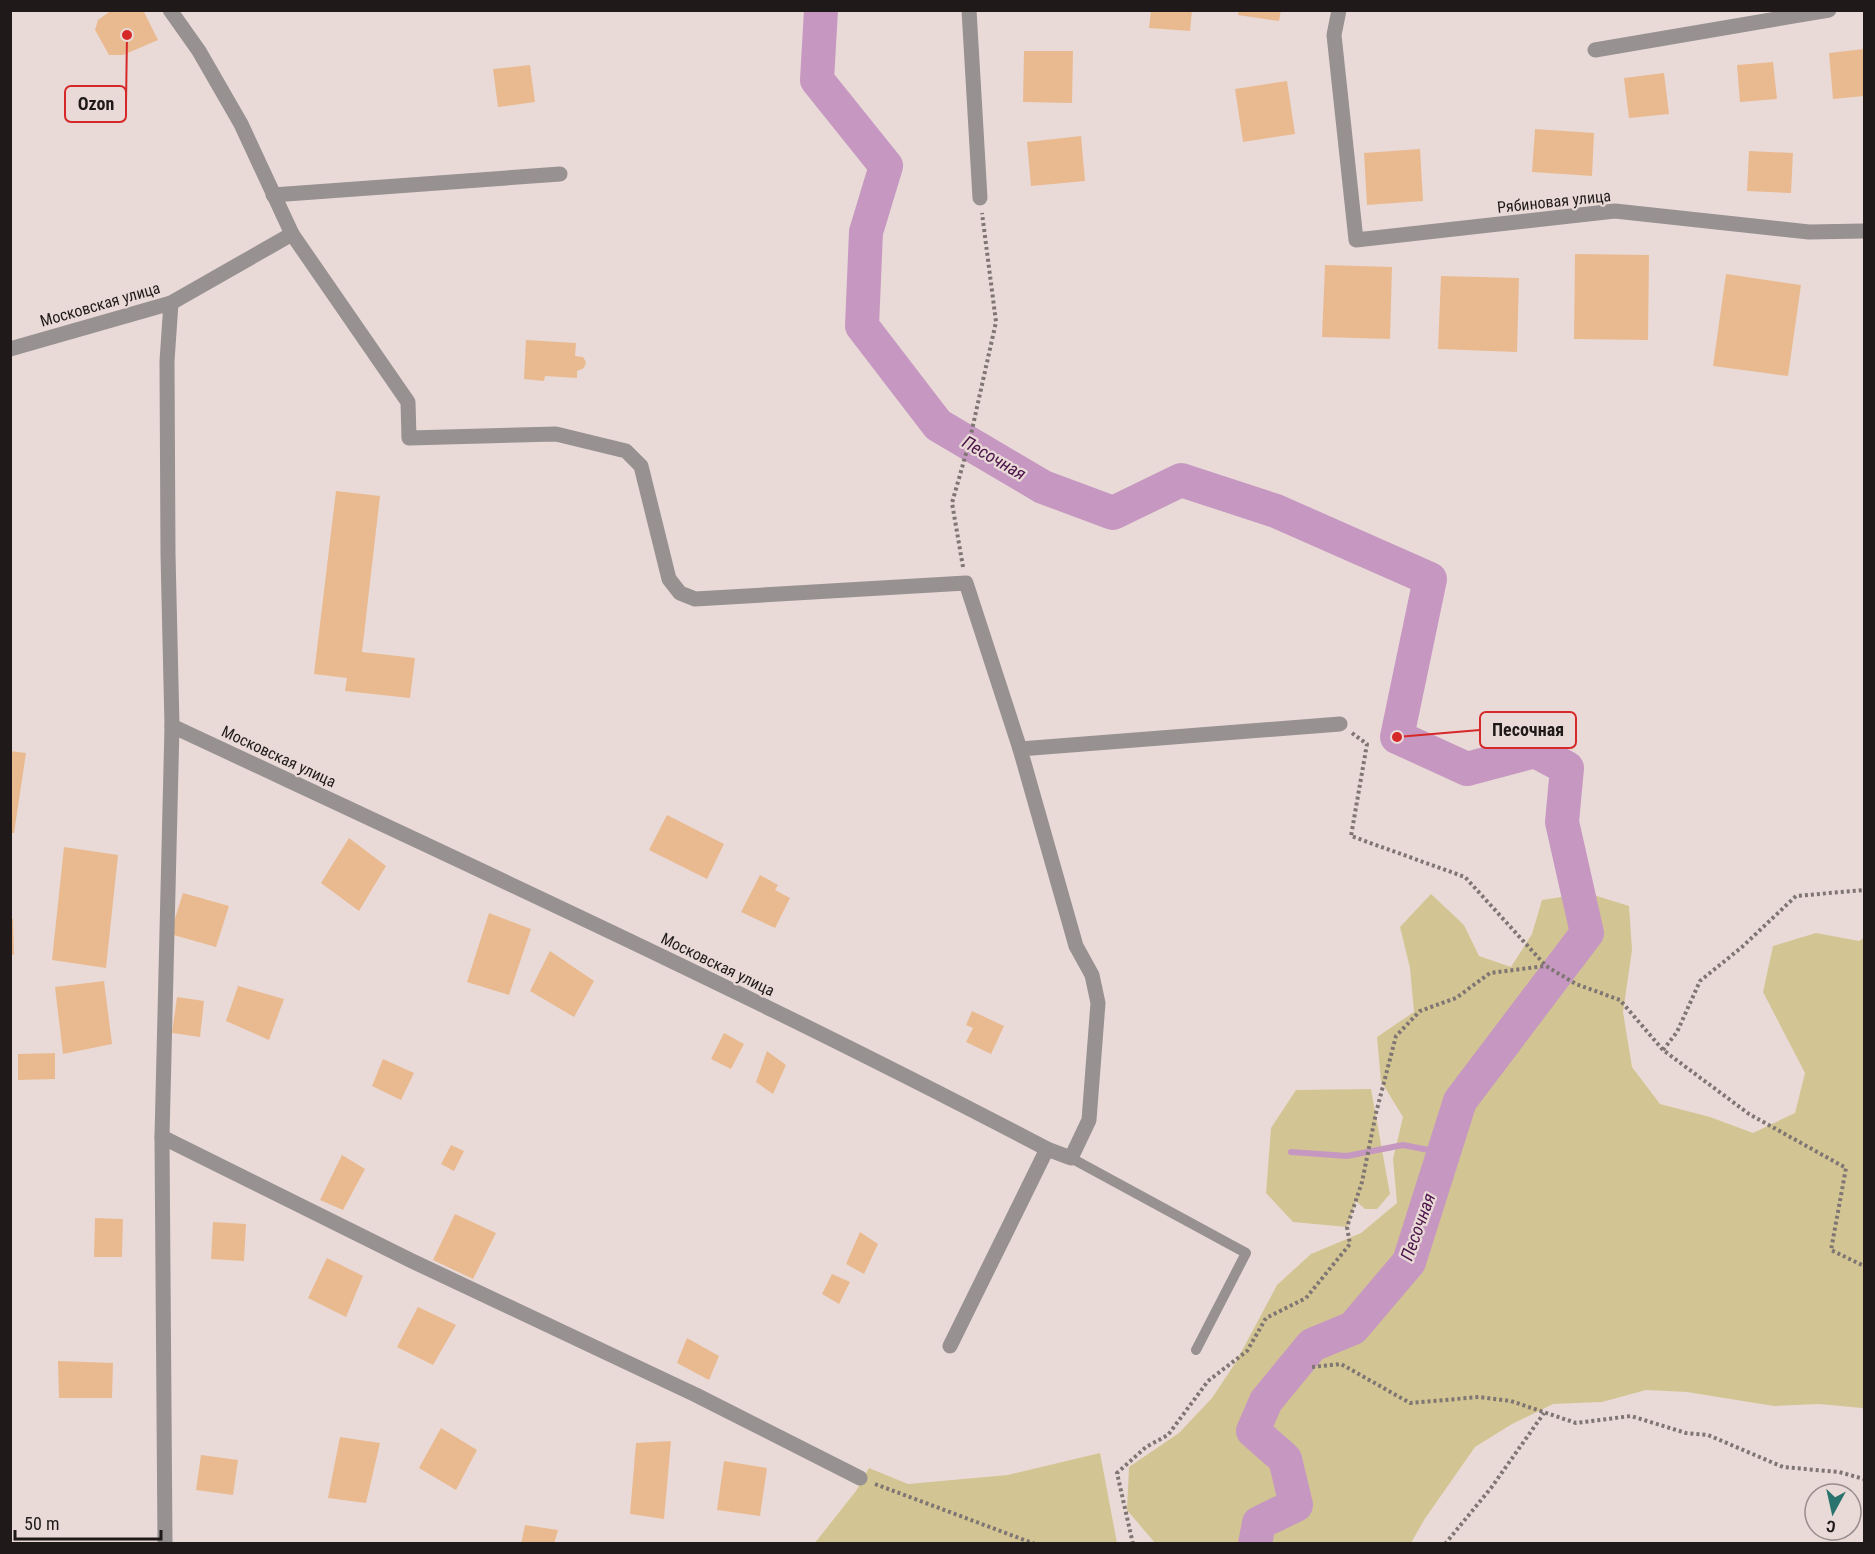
<svg xmlns="http://www.w3.org/2000/svg" width="1875" height="1554" font-family="'Roboto Condensed',sans-serif">
  <style>
    .green { fill: #d3c593 }
    .lines { fill: none; stroke-linecap: round; stroke-linejoin: round }
    .stream { stroke: #c698c1; stroke-width: 6 }
    .river { stroke: #c698c1; stroke-width: 34 }
    .building { fill: #e9ba90 }
    .path { stroke: #7f7573; stroke-width: 4; stroke-dasharray: 3 3; stroke-linecap: butt }
    .service { stroke: #979192; stroke-width: 10 }
    .minor { stroke: #979192; stroke-width: 15 }
    .labels { text-anchor: middle; stroke-width: 4.5; stroke-linejoin: round; paint-order: stroke }
    .street-label { font-size: 16px; fill: #1f1a19; stroke: #e9dad7 }
    .water-label { font-size: 18px; font-style: italic; fill: #4c154a; stroke: #e9dad7 }
    .leader { fill: none; stroke: #d62828; stroke-width: 2 }
    .callout-dot { fill: #d62828; stroke: #e9dad7; stroke-width: 2 }
    .callout { fill: #e9dad7; stroke: #d62828; stroke-width: 2 }
    .callout-label { font-size: 18px; text-anchor: middle; font-weight: bold; fill: #1f1a19 }
  </style>
  <rect width="100%" height="100%" fill="#e9dad7"/>
  <!-- green -->
  <g class="green">
    <polygon points="1587,893 1629,906 1632,950 1623,1012 1632,1067 1660,1104 1710,1117 1753,1133 1795,1113 1805,1073 1763,992 1773,946 1816,933 1859,941 1864,938 1864,1410 1862,1408 1819,1404 1774,1406 1687,1392 1646,1390 1602,1402 1553,1404 1512,1424 1475,1447 1424,1520 1411,1543 1155,1543 1127,1510 1129,1467 1179,1433 1212,1398 1236,1362 1277,1285 1311,1254 1361,1233 1397,1203 1393,1159 1403,1117 1381,1081 1377,1037 1414,1012 1410,968 1400,927 1431,894 1464,925 1479,956 1511,967 1532,934 1542,900"/>
    <polygon points="1371,1089 1390,1194 1377,1209 1365,1209 1356,1201 1347,1227 1293,1222 1266,1193 1271,1128 1296,1090"/>
    <polygon points="1100,1453 1117,1543 814,1544 856,1491 869,1468 908,1484 1008,1475"/>
  </g>
  <g class="lines">
    <!-- stream -->
    <polyline class="stream" points="1291,1152 1347,1156 1403,1145 1444,1153"/>
    <!-- river -->
    <polyline class="river" points="821,10 817,80 886,166 866,232 862,326 938,425 1043,487 1113,513 1181,480 1276,511 1430,579 1397,737 1467,769 1535,751 1567,768 1562,822 1587,933 1460,1101 1409,1262 1353,1328 1312,1345 1266,1401 1253,1431 1285,1459 1296,1505 1259,1523 1255,1544"/>
  </g>
  <!-- building -->
  <g class="building">
    <polygon points="112,10 143,10 158,40 123,55 109,55 95,30 98,20"/>
    <polygon points="1151,10 1192,10 1190,31 1149,28"/>
    <polygon points="1239,10 1281,10 1279,21 1238,15"/>
    <polygon points="1864,49 1864,96 1833,99 1829,53"/>
    <polygon points="1024,51 1073,51 1072,103 1023,102"/>
    <polygon points="1773,62 1777,99 1740,102 1737,65"/>
    <polygon points="530,65 535,102 498,107 493,69"/>
    <polygon points="1664,73 1669,114 1629,118 1624,78"/>
    <polygon points="1287,81 1295,134 1243,142 1235,89"/>
    <polygon points="1535,129 1594,133 1592,176 1532,172"/>
    <polygon points="1081,136 1085,181 1031,186 1027,142"/>
    <polygon points="1420,149 1423,201 1367,205 1364,153"/>
    <polygon points="1749,151 1793,153 1791,193 1747,191"/>
    <polygon points="1575,254 1649,255 1648,340 1574,339"/>
    <polygon points="1325,265 1392,267 1390,339 1322,337"/>
    <polygon points="1726,274 1801,285 1788,376 1713,366"/>
    <polygon points="1441,276 1519,278 1517,352 1438,349"/>
    <polygon points="526,340 576,343 575,356 583,357 586,362 584,368 577,371 577,378 545,376 544,381 524,379"/>
    <polygon points="336,491 380,496 362,652 415,658 410,698 345,691 347,678 314,674"/>
    <polygon points="10,751 26,753 14,833 10,833"/>
    <polygon points="667,815 724,844 707,879 649,850"/>
    <polygon points="349,838 386,866 359,911 321,883"/>
    <polygon points="64,847 118,855 106,968 52,960"/>
    <polygon points="760,875 778,885 775,890 790,898 775,928 741,912"/>
    <polygon points="183,893 229,906 216,947 170,934"/>
    <polygon points="489,913 531,929 509,995 467,982"/>
    <polygon points="10,918 13,919 14,955 10,954"/>
    <polygon points="550,951 594,981 574,1017 530,991"/>
    <polygon points="104,981 112,1044 63,1054 55,987"/>
    <polygon points="238,986 284,999 269,1040 226,1021"/>
    <polygon points="177,997 204,1001 200,1037 172,1033"/>
    <polygon points="972,1011 1004,1026 991,1054 966,1042 973,1028 966,1025"/>
    <polygon points="724,1033 744,1044 731,1069 711,1059"/>
    <polygon points="767,1051 786,1065 773,1094 756,1082"/>
    <polygon points="55,1053 55,1079 18,1080 18,1054"/>
    <polygon points="383,1059 414,1073 401,1100 372,1086"/>
    <polygon points="451,1145 464,1151 454,1171 441,1164"/>
    <polygon points="342,1155 365,1169 343,1210 320,1200"/>
    <polygon points="455,1214 496,1233 473,1279 433,1260"/>
    <polygon points="95,1218 123,1219 122,1257 94,1257"/>
    <polygon points="213,1222 246,1224 244,1261 211,1259"/>
    <polygon points="860,1232 878,1244 864,1274 846,1264"/>
    <polygon points="327,1258 363,1276 346,1317 308,1298"/>
    <polygon points="832,1274 850,1282 839,1304 822,1294"/>
    <polygon points="418,1307 456,1325 433,1365 397,1347"/>
    <polygon points="687,1338 719,1356 709,1380 677,1363"/>
    <polygon points="58,1361 113,1363 112,1398 59,1398"/>
    <polygon points="441,1428 477,1450 456,1490 419,1468"/>
    <polygon points="340,1437 380,1443 366,1503 328,1498"/>
    <polygon points="671,1441 664,1519 630,1514 636,1443"/>
    <polygon points="201,1455 238,1460 233,1495 196,1490"/>
    <polygon points="724,1461 767,1468 760,1516 717,1510"/>
    <polygon points="525,1525 558,1530 554,1544 521,1544"/>
  </g>
  <g class="lines">
    <!-- path -->
    <g class="path">
      <polyline points="963,567 952,503 969,443 996,322 982,213"/>
      <polyline points="1352,733 1367,744 1351,836 1465,877 1546,966 1576,984 1620,1000 1663,1050 1749,1114 1846,1168 1831,1250 1864,1266"/>
      <polyline points="1663,1050 1677,1032 1700,981 1742,947 1796,896 1864,890"/>
      <polyline points="1312,1367 1341,1364 1410,1403 1479,1397 1511,1401 1576,1423 1631,1416 1686,1433 1708,1435 1783,1467 1839,1472 1864,1479"/>
      <polyline points="875,1484 1035,1544"/>
      <polyline points="1133,1544 1117,1473 1146,1447 1168,1435 1208,1381 1247,1351 1266,1318 1306,1298 1350,1244 1347,1227 1362,1182 1376,1113 1396,1036 1420,1011 1456,998 1490,973 1545,966"/>
      <polyline points="1445,1544 1491,1488 1544,1413"/>
    </g>
    <!-- service -->
    <polyline class="service" points="1071,1158 1246,1253 1196,1350"/>
    <!-- minor -->
    <g class="minor">
      <polyline points="170,10 199,51 241,124 292,234 408,402 409,438 556,434 626,451 641,466 669,579 680,593 695,599 966,583 1020,749"/>
      <polyline points="969,10 980,198"/>
      <polyline points="1339,10 1334,35 1356,240 1615,211 1809,232 1864,231"/>
      <polyline points="1595,50 1829,10"/>
      <polyline points="273,195 560,174"/>
      <polyline points="10,349 171,303 292,234"/>
      <path d="M172,726C465,863 760,998 1047,1149L950,1346"/>
      <polyline points="162,1137 412,1261 696,1395 860,1478"/>
      <polyline points="1047,1149 1071,1158 1089,1120 1098,1003 1092,975 1076,946 1020,749 1340,724"/>
      <polyline points="165,1544 162,1137 172,726 168,554 167,361 171,303"/>
    </g>
  </g>
  <g class="labels">
    <!-- street labels -->
    <g class="street-label">
      <text transform="translate(1554 201) rotate(-6)" y="6">Рябиновая улица</text>
      <text transform="translate(100 304) rotate(-16)" y="6">Московская улица</text>
      <text transform="translate(279 756) rotate(25)" y="6">Московская улица</text>
      <text transform="translate(718 964) rotate(26)" y="6">Московская улица</text>
    </g>
    <!-- water labels -->
    <g class="water-label">
      <text transform="translate(994 458) rotate(30)" y="6">Песочная</text>
      <text transform="translate(1418 1227) rotate(-70)" y="6">Песочная</text>
    </g>
  </g>
  <!-- callouts -->
  <path class="leader" d="M127 35L126 104M1397 737L1480 730"/>
  <g class="callout-dot">
    <circle cx="127" cy="35" r="6"/>
    <circle cx="1397" cy="737" r="6"/>
  </g>
  <g class="callout">
    <rect x="65" y="86" width="61" height="36" rx="6"/>
    <rect x="1480" y="712" width="96" height="36" rx="6"/>
  </g>
  <g class="callout-label">
    <text x="96" y="110">Ozon</text>
    <text x="1528" y="736">Песочная</text>
  </g>
  <!-- border -->
  <rect width="1875" height="1554" fill="none" stroke="#1f1a19" stroke-width="24"/>
  <!-- north arrow -->
  <g transform="translate(1833 1512) rotate(188)"><circle r="28" fill="#e9dad7" stroke="#988d8b" stroke-width="1.5"/>
  <path d="M0-4.5L10 22L0 15L-10 22Z" fill="#2a736c"/>
  <text y="-9" font-size="16" font-weight="bold" text-anchor="middle" fill="#1f1a19">С</text>
  </g>
  <!-- scale -->
  <path d="M15 1530v9h146v-9" fill="none" stroke="#1f1a19" stroke-width="3"/>
  <text x="24" y="1530" font-size="18" fill="#1f1a19" stroke="#e9dad7" stroke-width="4.5" paint-order="stroke">50 m</text>
</svg>
